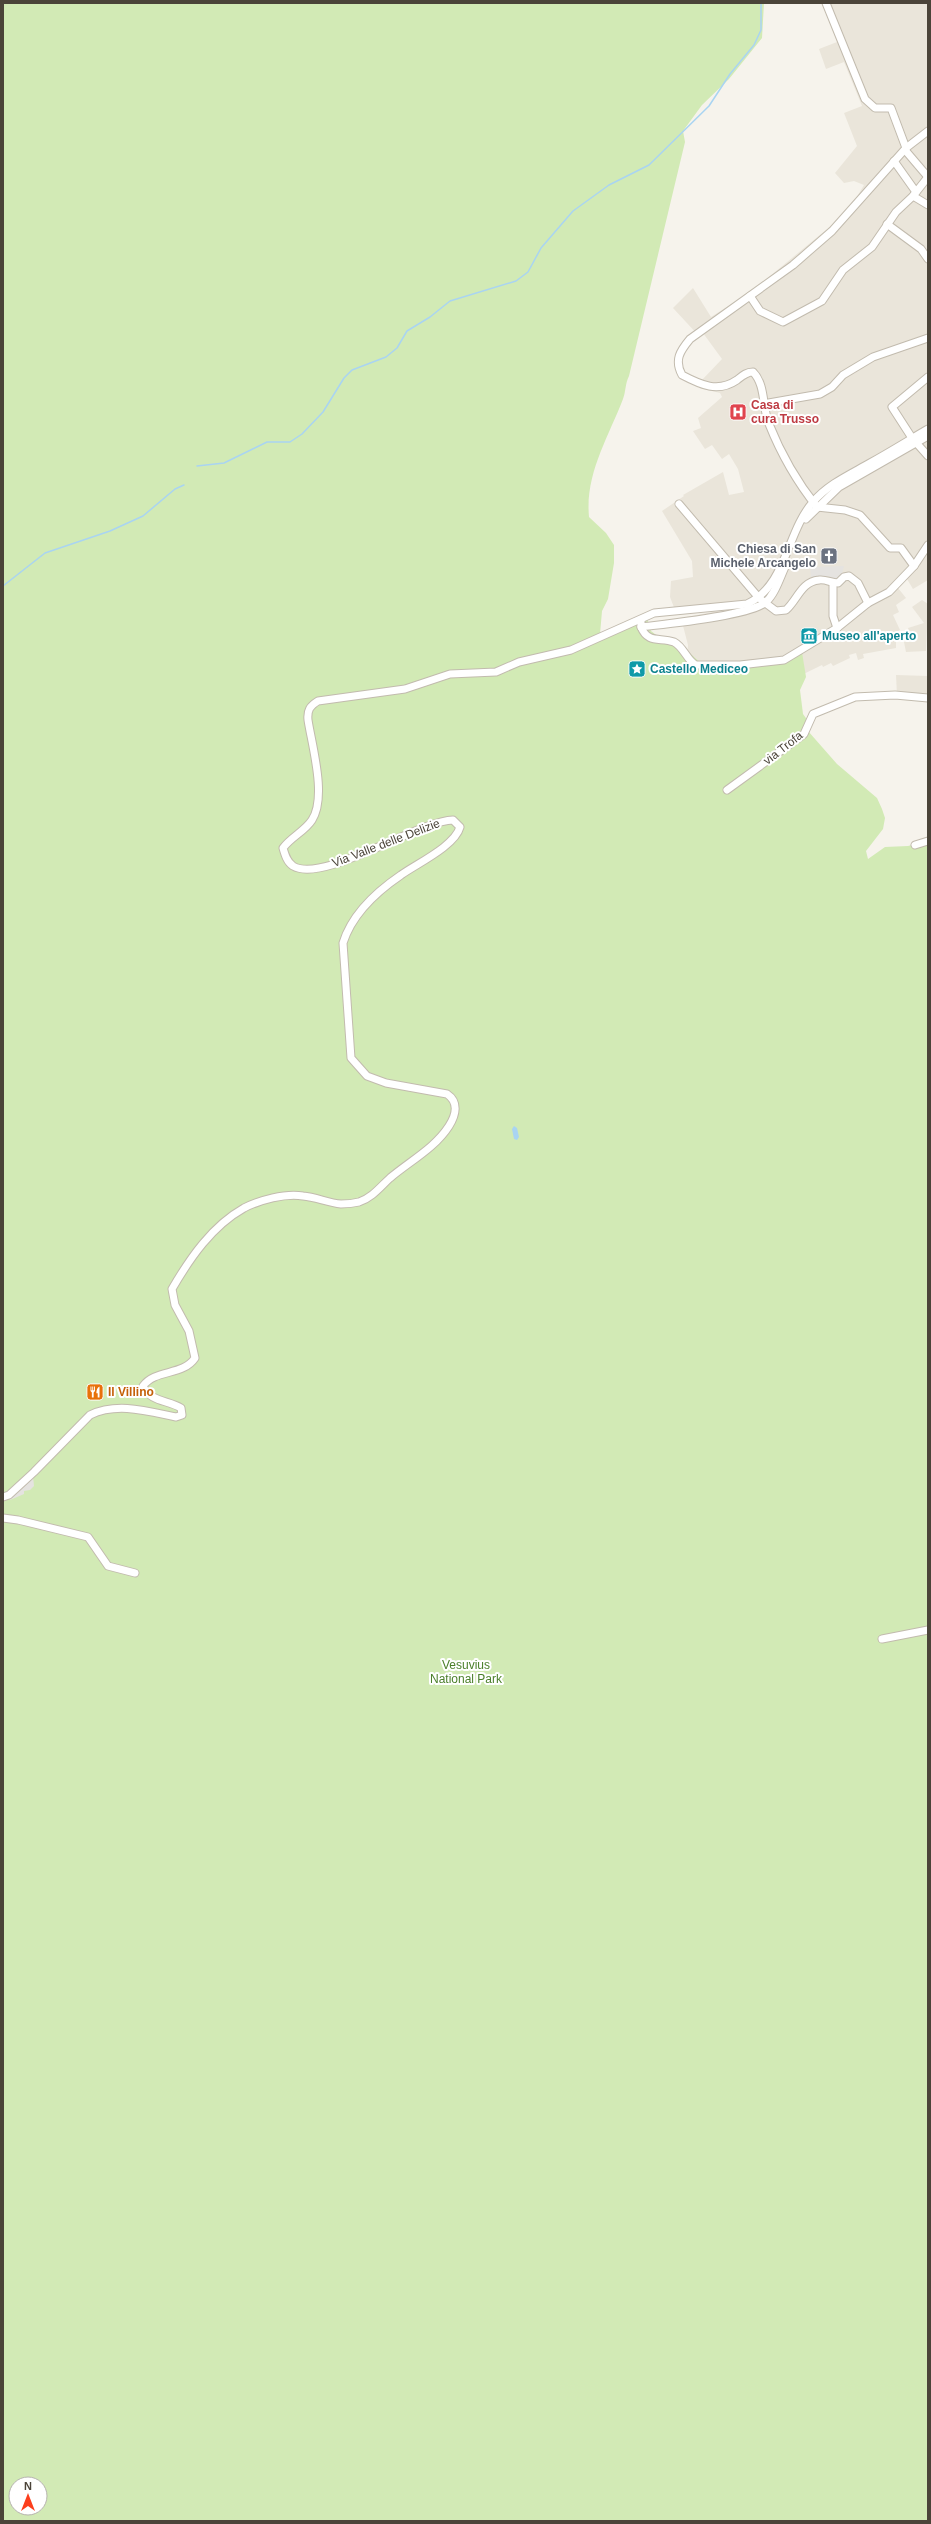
<svg xmlns="http://www.w3.org/2000/svg" width="931" height="2524" font-family="Helvetica,sans-serif">
  <style>
    .residential { fill: #eae5da }
    .green { fill: #d2eab5; fill-rule: evenodd }
    .parking { fill: #e5e3e0 }
    .water { fill: #a9d4f2 }
    .lines { fill: none; stroke-linecap: round; stroke-linejoin: round }
    .stream { stroke: #a9d4f2; stroke-width: 1.5 }
    .minor-casing { stroke: #c2bbae; stroke-width: 9 }
    .minor { stroke: #fff; stroke-width: 7 }
    .labels { text-anchor: middle; stroke-width: 4; stroke-linejoin: round; paint-order: stroke }
    .health-label { font-size: 12px; font-weight: bold; fill: #be3a42; stroke: #fff; text-anchor: start }
    .worship-label { font-size: 12px; font-weight: bold; fill: #5b616d; stroke: #fff; text-anchor: end }
    .culture-label { font-size: 12px; font-weight: bold; fill: #0d838f; stroke: #fff; text-anchor: start }
    .street-label { font-size: 12px; fill: #4b4439; stroke: #fff }
    .food-label { font-size: 12px; font-weight: bold; fill: #c56008; stroke: #fff; text-anchor: start }
    .park-label { font-size: 12px; fill: #4a7f2a; stroke: #fff }
  </style>
  <rect width="100%" height="100%" fill="#f6f3ec"/>
  <!-- residential -->
  <g class="residential">
    <polygon points="822,3 928,3 928,580 913,589 907,579 898,588 906,598 896,605 899,612 893,615 900,630 896,632 896,648 863,654 864,658 858,660 856,653 849,655 850,658 833,666 831,663 823,667 822,665 775,688 686,682 688,645 681,618 718,611 675,610 670,597 671,581 693,577 692,561 662,511 684,496 683,495 723,472 729,495 744,492 738,469 729,454 722,459 712,445 705,449 693,431 701,428 698,418 722,397 720,393 699,388 702,380 722,359 703,333 699,336 673,308 693,288 711,317 752,291 838,220 852,205 864,185 854,181 844,183 835,173 857,146 844,113 862,106 844,62 826,69 819,49 837,42"/>
    <polygon points="922,600 928,604 926,651 906,652 904,642 912,641 908,628 924,623 912,607"/>
    <polygon points="896,675 928,676 928,699 897,695"/>
  </g>
  <!-- green -->
  <path class="green" d="M3,3H764L762,38L729,79L702,105L683,131L685,142L629,376C625,384 626,391 623,399C608,438 585,474 589,517L606,533L614,545V563L608,599L602,611L600,634L646,615L651,631L660,638L674,639L702,664L745,663L781,658L801,646L806,677L800,690L803,714L808,721V731L837,764L877,798L882,809L885,818L883,829L866,851L868,859L885,847L908,846L928,841V2521H3ZM16,2484H40V2508H16Z"/>
  <!-- parking -->
  <g class="parking">
    <polygon points="844,566 841,578 835,581 828,576 811,577 810,567"/>
    <polygon points="33,1476 34,1486 30,1490 24,1491 24,1494 10,1500 10,1496"/>
  </g>
  <!-- water -->
  <polygon class="water" points="514,1126 517,1128 519,1137 517,1140 514,1139 512,1129"/>
  <g class="lines">
    <!-- stream -->
    <g class="stream">
      <polyline points="197,466 224,463 267,442 290,442 302,434 323,412 344,378 352,370 386,357 397,348 407,331 430,317 450,301 516,281 528,272 541,248 573,211 609,185 649,165 709,106 730,74 754,45 761,30 761,3"/>
      <polyline points="3,586 45,553 110,531 143,516 175,489 184,485"/>
    </g>
    <!-- minor casing -->
    <g class="minor-casing">
      <g id="minor">
        <polyline points="826,3 865,99 875,108 891,108 906,148"/>
        <polyline points="905,150 928,177"/>
        <polyline points="894,161 916,192"/>
        <polyline points="913,196 928,205"/>
        <polyline points="887,224 921,249 928,259"/>
        <polyline points="750,296 760,311 783,322 822,301 843,270 872,247 896,212 913,196 928,177"/>
        <polyline points="928,377 892,407 912,438 928,456"/>
        <polyline points="763,404 820,394 832,387 843,375 873,357 928,338"/>
        <path d="M679,504L759,598L776,611L786,610C798,599 801,582 819,580C826,579 831,583 838,583L844,577L849,576L858,583L868,603"/>
        <polyline points="806,519 839,487 928,436"/>
        <path d="M914,566L901,548H890L860,515L845,510L817,507C797,482 781,454 769,424C762,408 766,385 753,372C746,372 742,376 737,380C718,393 701,385 682,375C674,360 680,351 690,339L793,265L832,231L906,148L928,131"/>
        <polyline points="833,583 833,616 837,628"/>
        <path d="M641,620V627C665,624 750,616 766,602C775,594 780,578 785,567"/>
        <path d="M641,627C648,644 660,637 674,642C684,647 687,661 696,665H740L784,660L837,628L868,603L889,592L914,566L928,545"/>
        <polyline points="727,790 804,734 813,714 855,697 895,695 928,698"/>
        <polyline points="915,845 928,841"/>
        <path d="M3,1497L9,1495L34,1472L90,1415C117,1402 147,1411 176,1417L182,1415L181,1408C168,1400 150,1402 143,1386C155,1369 183,1376 195,1358L189,1331L175,1305L172,1289C190,1258 212,1226 244,1208C260,1200 285,1193 303,1196C316,1197 328,1203 341,1204C347,1204 355,1203 359,1202C372,1198 381,1186 390,1178C410,1161 435,1148 449,1126C456,1115 459,1102 447,1094L386,1083L367,1076L351,1058L343,943C352,914 376,892 401,875C416,864 455,846 460,827L453,820C418,821 323,884 293,866C287,862 285,855 283,848C291,837 305,831 312,820C327,797 312,746 308,720C307,710 310,706 318,701L405,689L450,674L496,672L519,662L571,650L654,613L747,604C787,585 786,533 813,502C828,484 851,474 870,463C890,452 909,440 928,429"/>
        <polyline points="3,1518 18,1520 88,1537 108,1566 135,1573"/>
        <polyline points="882,1639 928,1630"/>
      </g>
    </g>
    <!-- minor -->
    <use href="#minor" class="minor"/>
  </g>
  <!-- icons -->
  <defs>
    <g id="hospital-square" transform="scale(0.9)"><rect x="-9" y="-9" width="18" height="18" rx="4" fill="#e0444e" stroke="#fff"/><path d="M-5-5h3v3.5h4V-5h3V5h-3V1.5h-4V5h-3Z" fill="#fff"/></g>
    <g id="church-square" transform="scale(0.9)"><rect x="-9" y="-9" width="18" height="18" rx="4" fill="#6b7280" stroke="#fff"/><path d="M-1.2-6h2.4v3.5h3.3v2.4h-3.3V6h-2.4V-.1h-3.3v-2.4h3.3Z" fill="#fff"/></g>
    <g id="museum-square" transform="scale(0.9)"><rect x="-9" y="-9" width="18" height="18" rx="4" fill="#0f9aa8" stroke="#fff"/><path d="M0-6L6-3V-2H-6V-3ZM-5-1h2V3h-2ZM-1-1h2V3h-2ZM3-1h2V3H3ZM-6 4H6V6H-6Z" fill="#fff"/></g>
    <g id="sight-square" transform="scale(0.9)"><rect x="-9" y="-9" width="18" height="18" rx="4" fill="#0f9aa8" stroke="#fff"/><path d="M0-6L1.8-2.2L6-1.7L2.9 1.2L3.7 5.4L0 3.3L-3.7 5.4L-2.9 1.2L-6-1.7L-1.8-2.2Z" fill="#fff"/></g>
    <g id="restaurant-square" transform="scale(0.9)"><rect x="-9" y="-9" width="18" height="18" rx="4" fill="#e8710a" stroke="#fff"/><path d="M-5-6h1v4h1v-4h1v4h1v-4h1v5L-1.5 .5V6h-2V.5L-5-1ZM5-6V6H3V1.5H1.5Q1.5-4 5-6Z" fill="#fff"/></g>
  </defs>
  <g fill-rule="evenodd">
    <use href="#hospital-square" x="738" y="412"/>
    <use href="#church-square" x="829" y="556"/>
    <use href="#museum-square" x="809" y="636"/>
    <use href="#sight-square" x="637" y="669"/>
    <use href="#restaurant-square" x="95" y="1392"/>
  </g>
  <g class="labels">
    <!-- health labels -->
    <g class="health-label">
      <text x="751" y="409">Casa di<tspan x="751" dy="14">cura Trusso</tspan></text>
    </g>
    <!-- worship labels -->
    <g class="worship-label">
      <text x="816" y="553">Chiesa di San<tspan x="816" dy="14">Michele Arcangelo</tspan></text>
    </g>
    <!-- culture labels -->
    <g class="culture-label">
      <text x="822" y="640">Museo all'aperto</text>
      <text x="650" y="673">Castello Mediceo</text>
    </g>
    <!-- street labels -->
    <g class="street-label">
      <text transform="translate(783 748) rotate(-38)" y="4">via Trofa</text>
      <text transform="translate(386 843) rotate(-21)" y="4">Via Valle delle Delizie</text>
    </g>
    <!-- food labels -->
    <g class="food-label">
      <text x="108" y="1396">Il Villino</text>
    </g>
    <!-- park labels -->
    <g class="park-label">
      <text x="466" y="1669">Vesuvius<tspan x="466" dy="14">National Park</tspan></text>
    </g>
  </g>
  <!-- border -->
  <rect width="931" height="2524" fill="none" stroke="#4b4439" stroke-width="8"/>
  <!-- north arrow -->
  <g transform="translate(28 2496)"><circle r="19" fill="#ffffff" stroke="#b7b4b0"/>
  <path d="M0-3L7 15L0 10L-7 15Z" fill="#fc3f1d"/>
  <text y="-6" font-size="11" font-weight="bold" text-anchor="middle" fill="#4b4439">N</text>
  </g>
</svg>
